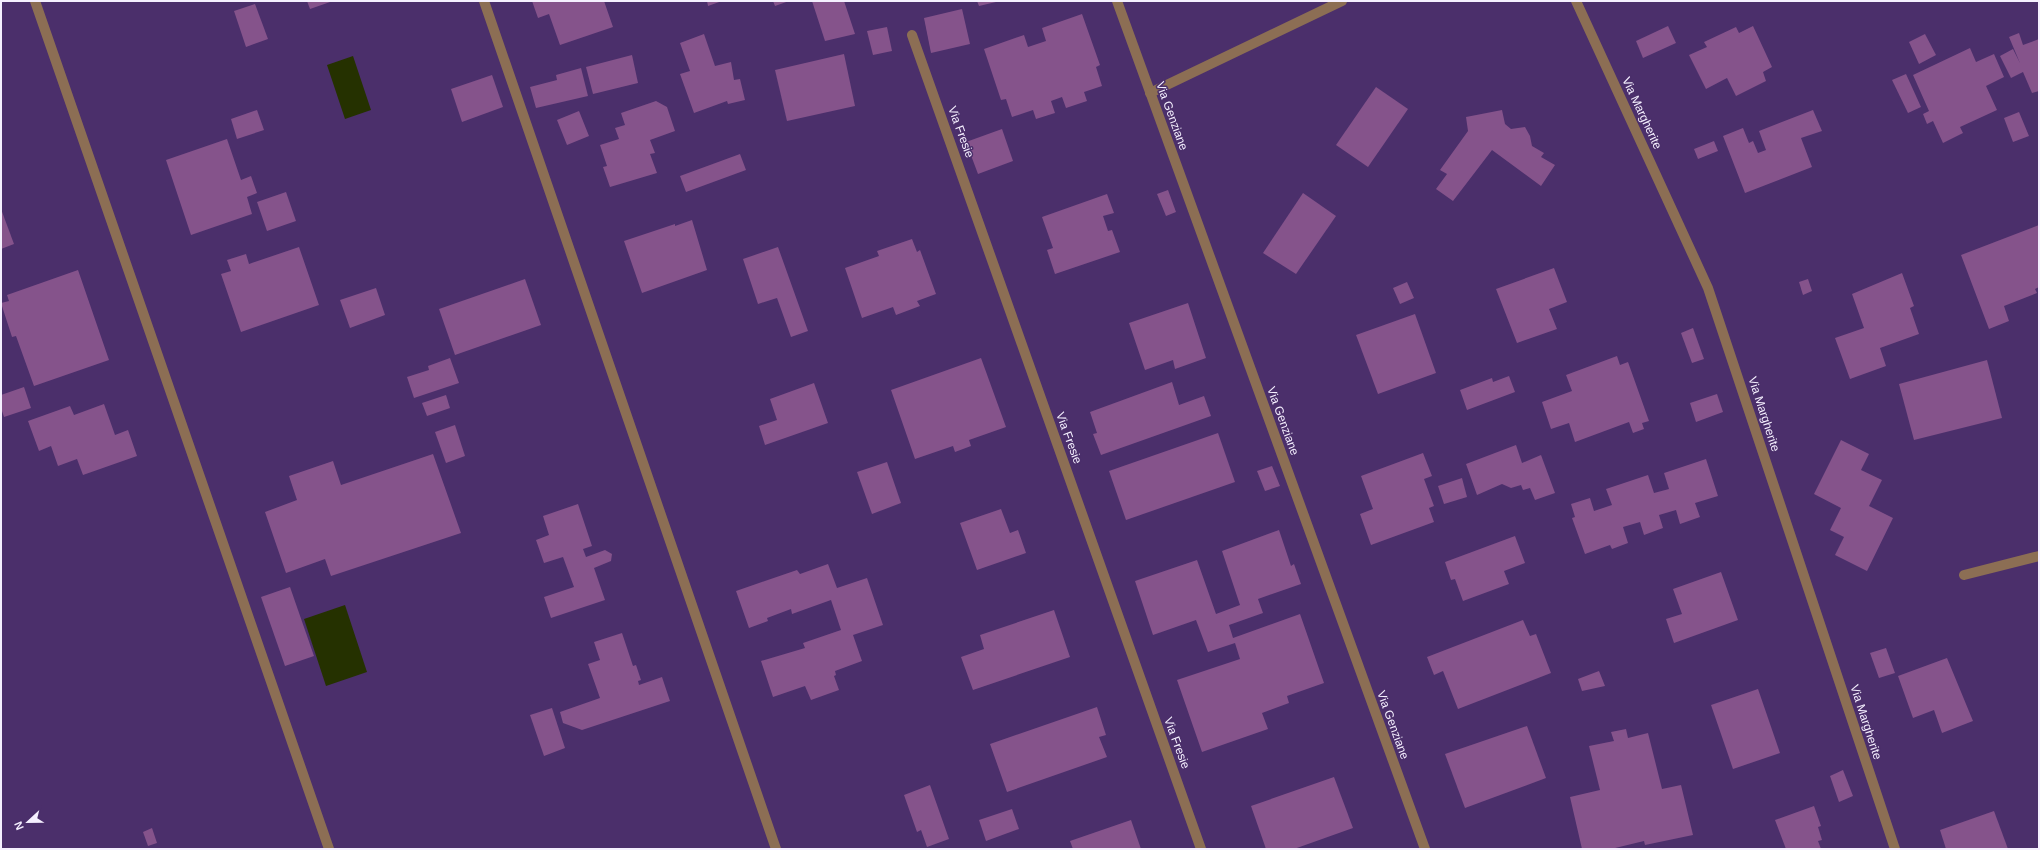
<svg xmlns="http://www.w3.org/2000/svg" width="2040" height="850" font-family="Helvetica,sans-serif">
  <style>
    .water { fill: #253100 }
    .building { fill: #85538b }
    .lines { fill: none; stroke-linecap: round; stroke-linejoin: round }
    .minor { stroke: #8c6e54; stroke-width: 10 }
    .labels { text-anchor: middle; stroke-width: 3; stroke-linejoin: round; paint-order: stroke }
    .street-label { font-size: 12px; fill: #f5f0ff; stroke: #4b2f6b }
  </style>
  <rect width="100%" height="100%" fill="#4b2f6b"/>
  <!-- water -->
  <g class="water">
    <polygon points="353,56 371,110 345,119 327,65"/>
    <polygon points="345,605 367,672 326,686 304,619"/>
  </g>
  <!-- building -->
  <g class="building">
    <polygon points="307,1 333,1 310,9"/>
    <polygon points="532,1 604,1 613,27 560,45 549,14 538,18"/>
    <polygon points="707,1 722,1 708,6"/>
    <polygon points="773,1 789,1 775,6"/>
    <polygon points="812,1 844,1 855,34 825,41"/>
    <polygon points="977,1 996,1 996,2 979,6"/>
    <polygon points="255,4 268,39 246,47 234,11"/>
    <polygon points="962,9 970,44 931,53 924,18"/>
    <polygon points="1082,14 1100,65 1096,67 1102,86 1084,92 1087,101 1066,108 1062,97 1051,101 1055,113 1036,119 1033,110 1012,117 1006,99 1001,100 984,49 1024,35 1028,47 1046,41 1042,28"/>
    <polygon points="1668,26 1676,43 1643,58 1636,41"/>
    <polygon points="1753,26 1772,67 1763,72 1766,81 1736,96 1727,78 1706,89 1689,55 1707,47 1704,42 1736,27 1739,33"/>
    <polygon points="887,27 892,51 873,55 867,31"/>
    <polygon points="2019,33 2023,45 2039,39 2039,91 2032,93 2023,72 2011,78 2000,56 2013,49 2020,63 2009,37"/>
    <polygon points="704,34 715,66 731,62 734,80 740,79 745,100 728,104 727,101 694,113 680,74 690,71 680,43"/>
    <polygon points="1925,34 1936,55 1919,64 1909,42"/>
    <polygon points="1970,48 1976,62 1994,54 2004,77 1986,86 1997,110 1960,127 1963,133 1943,143 1933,121 1927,124 1923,114 1929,111 1913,75"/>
    <polygon points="844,54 855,106 787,121 775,70"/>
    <polygon points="632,55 638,83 593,94 586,67"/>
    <polygon points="581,68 588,96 536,108 530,87 557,80 556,75"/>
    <polygon points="1906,74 1921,107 1908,113 1892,80"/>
    <polygon points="492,75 503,107 462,122 451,89"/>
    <polygon points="1376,87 1408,109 1368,167 1336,145"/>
    <polygon points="656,101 667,107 675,131 650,140 655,153 650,154 657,173 610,187 603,167 607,166 600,145 619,139 615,128 625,125 621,113"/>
    <polygon points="257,110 264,130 237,139 231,119"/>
    <polygon points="1502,110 1505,124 1511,129 1525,127 1530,136 1532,146 1544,153 1541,157 1555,165 1541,186 1492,150 1453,201 1436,189 1447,174 1440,170 1468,131 1466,117"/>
    <polygon points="1813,110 1822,131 1801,138 1812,167 1745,193 1723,136 1743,128 1749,143 1753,141 1758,153 1766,150 1759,131"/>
    <polygon points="579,111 589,136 567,145 557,120"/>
    <polygon points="2019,112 2029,136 2013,142 2004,118"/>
    <polygon points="1002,129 1013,161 978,174 966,142"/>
    <polygon points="227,139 241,180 251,176 257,193 247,197 252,214 191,235 166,160"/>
    <polygon points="1714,141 1718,151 1698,159 1694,149"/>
    <polygon points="740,154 746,170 686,192 680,176"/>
    <polygon points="1168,190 1176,212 1166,216 1157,194"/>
    <polygon points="286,192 296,221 267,231 257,202"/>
    <polygon points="1303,193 1336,216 1296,274 1263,253"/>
    <polygon points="1107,194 1114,213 1103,216 1108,231 1112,230 1120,252 1055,274 1047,250 1053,248 1042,217"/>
    <polygon points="1,209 14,244 1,249"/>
    <polygon points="692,220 707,270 642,293 624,241 675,224 675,226"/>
    <polygon points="2039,225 2039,287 2035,289 2037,293 2004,306 2009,321 1989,329 1961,255"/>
    <polygon points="912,239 917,252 920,250 936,294 917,301 920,306 896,315 893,307 862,318 845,268 879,256 877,251"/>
    <polygon points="299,247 319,305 241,332 221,274 231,271 227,260 246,254 249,264"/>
    <polygon points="778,247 808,331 791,337 777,298 758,304 743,259"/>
    <polygon points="1554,268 1567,302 1549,309 1557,329 1517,343 1496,289"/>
    <polygon points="78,270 109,360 34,386 16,336 12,337 1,303 9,301 7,295"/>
    <polygon points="1902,273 1914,306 1910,308 1919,334 1880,348 1886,366 1850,379 1835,338 1864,328 1852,294"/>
    <polygon points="525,279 541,325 455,355 439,309"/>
    <polygon points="1808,279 1812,291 1803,295 1799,282"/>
    <polygon points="1407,282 1414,298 1400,304 1393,288"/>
    <polygon points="376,288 385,315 350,328 340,300"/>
    <polygon points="1188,303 1206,358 1175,369 1173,360 1145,370 1129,323"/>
    <polygon points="1415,314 1436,373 1378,394 1356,335"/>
    <polygon points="1693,328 1704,359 1692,363 1681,333"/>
    <polygon points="1617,356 1620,365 1628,362 1649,421 1642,423 1644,429 1633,433 1629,422 1575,442 1569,423 1551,429 1542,402 1572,391 1566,375"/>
    <polygon points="450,358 459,383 414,398 407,377 429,370 428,366"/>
    <polygon points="981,358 1006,427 969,440 971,446 955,452 953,446 915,459 891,390"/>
    <polygon points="1987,360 2002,418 1914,440 1899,384"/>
    <polygon points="1509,376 1515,392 1467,410 1460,390 1492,378 1493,382"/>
    <polygon points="1172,382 1179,405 1204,396 1211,416 1101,455 1093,434 1097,433 1090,412"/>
    <polygon points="814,383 828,423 765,445 759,426 777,420 770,399"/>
    <polygon points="24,387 31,408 4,417 1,408 1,395"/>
    <polygon points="1717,394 1723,412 1696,422 1690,403"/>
    <polygon points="446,395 450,408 427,416 422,403"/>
    <polygon points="104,404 115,435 128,430 137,456 83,475 77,459 58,466 51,446 39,451 28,421 70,406 74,415"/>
    <polygon points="455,425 465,456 446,463 435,432"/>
    <polygon points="1218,433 1235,482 1126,520 1109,471"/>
    <polygon points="1841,440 1869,454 1861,470 1882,480 1869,506 1893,518 1867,571 1835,555 1844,537 1830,530 1841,508 1814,494"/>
    <polygon points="1516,445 1522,463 1541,455 1555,493 1535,500 1530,488 1523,490 1521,485 1511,488 1502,484 1477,495 1466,464"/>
    <polygon points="1423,453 1432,476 1424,479 1434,506 1429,508 1434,522 1371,545 1360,514 1373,509 1361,476"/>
    <polygon points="433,454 461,533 331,576 325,559 286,573 265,512 297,500 289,476 333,461 341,485"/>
    <polygon points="1706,459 1718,496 1695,503 1700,517 1680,524 1676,510 1659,515 1663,528 1644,535 1640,522 1623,527 1628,543 1612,549 1610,545 1585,554 1572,518 1575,517 1571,504 1590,498 1594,511 1612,505 1606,489 1648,475 1654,493 1669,489 1664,473"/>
    <polygon points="887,462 901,503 872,514 857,472"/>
    <polygon points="1272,466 1280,486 1265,491 1257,471"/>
    <polygon points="1462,478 1467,497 1444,504 1438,486"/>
    <polygon points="578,504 592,546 583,549 586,557 605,550 612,554 611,561 594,568 605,600 551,618 544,597 574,587 563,557 544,563 536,540 549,535 543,516"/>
    <polygon points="1001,509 1010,533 1018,530 1026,553 977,570 960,523"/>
    <polygon points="1279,530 1291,566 1294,564 1301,584 1258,599 1263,613 1229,625 1233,638 1300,614 1324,683 1287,696 1289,703 1262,713 1268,729 1202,752 1177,680 1240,659 1235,643 1208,652 1196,620 1153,635 1135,581 1197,560 1216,614 1240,605 1222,551"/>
    <polygon points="1515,536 1525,563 1504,571 1509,584 1463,601 1455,579 1451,580 1445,562"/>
    <polygon points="828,564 837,588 867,578 883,625 853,635 862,661 835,671 836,675 834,676 839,690 811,700 805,686 773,697 761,661 805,648 803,643 841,630 831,600 792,614 791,609 767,618 768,621 749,628 736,591 797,570 800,574"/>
    <polygon points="1721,572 1738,620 1674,643 1666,619 1682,614 1673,589"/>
    <polygon points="290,587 314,656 285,666 261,597"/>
    <polygon points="1054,610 1070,657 973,690 961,657 984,649 980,635"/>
    <polygon points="1523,620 1530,636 1536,634 1551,673 1458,709 1443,671 1434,675 1427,657"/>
    <polygon points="622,633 633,666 636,665 641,680 638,681 639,685 662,677 670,701 582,730 563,723 560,712 600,698 588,664 600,660 594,642"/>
    <polygon points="1886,648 1895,673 1879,678 1870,653"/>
    <polygon points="1947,658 1973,721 1942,733 1934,710 1913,718 1898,676"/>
    <polygon points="1599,671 1605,686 1582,691 1578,679"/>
    <polygon points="1758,689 1780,753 1733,769 1711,705"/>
    <polygon points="1097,707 1106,735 1099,737 1107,757 1007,792 990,744"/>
    <polygon points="552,708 565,748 544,756 530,715"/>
    <polygon points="1527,726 1546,778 1465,808 1445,754"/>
    <polygon points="1626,729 1628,738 1648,733 1662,789 1681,785 1693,835 1645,845 1644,841 1611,849 1582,849 1570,797 1600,790 1589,746 1614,741 1611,732"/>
    <polygon points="1843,770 1853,796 1839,802 1830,776"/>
    <polygon points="1334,777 1353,828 1294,849 1266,849 1251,806"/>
    <polygon points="930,785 949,839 927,847 921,830 917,832 904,795"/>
    <polygon points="1814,806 1821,826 1818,827 1822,840 1818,841 1821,849 1786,849 1775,820"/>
    <polygon points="1012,809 1019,829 986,841 979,820"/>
    <polygon points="1994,811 2008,849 1946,849 1940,830"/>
    <polygon points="1131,820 1141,849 1073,849 1070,841"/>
    <polygon points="152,828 157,843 148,846 143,832"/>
  </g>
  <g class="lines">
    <!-- minor -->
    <g class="minor">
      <polyline points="35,1 329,849"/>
      <polyline points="484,1 776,849"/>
      <polyline points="1117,1 1425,849"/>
      <polyline points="1576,1 1708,288 1895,849"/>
      <polyline points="912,35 1201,849"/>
      <polyline points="1150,93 1342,1"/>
      <polyline points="1964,575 2039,556"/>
    </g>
  </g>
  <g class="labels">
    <!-- street labels -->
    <g class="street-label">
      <text transform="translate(1642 113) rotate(65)" y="4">Via Margherite</text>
      <text transform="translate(1172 116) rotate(70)" y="4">Via Genziane</text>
      <text transform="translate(961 132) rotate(70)" y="4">Via Fresie</text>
      <text transform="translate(1764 414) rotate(72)" y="4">Via Margherite</text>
      <text transform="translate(1283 421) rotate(70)" y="4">Via Genziane</text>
      <text transform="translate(1069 438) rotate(70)" y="4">Via Fresie</text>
      <text transform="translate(1866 722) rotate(72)" y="4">Via Margherite</text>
      <text transform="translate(1393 725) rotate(70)" y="4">Via Genziane</text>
      <text transform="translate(1177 743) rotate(70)" y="4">Via Fresie</text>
    </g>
  </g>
  <!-- border -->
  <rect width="2040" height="850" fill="none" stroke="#f5f0ff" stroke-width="4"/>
  <!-- north arrow -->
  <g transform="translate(28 822) rotate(248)" stroke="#4b2f6b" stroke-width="3" paint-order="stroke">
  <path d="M0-3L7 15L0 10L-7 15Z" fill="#f5f0ff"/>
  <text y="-6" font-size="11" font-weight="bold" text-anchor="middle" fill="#f5f0ff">N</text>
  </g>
</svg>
